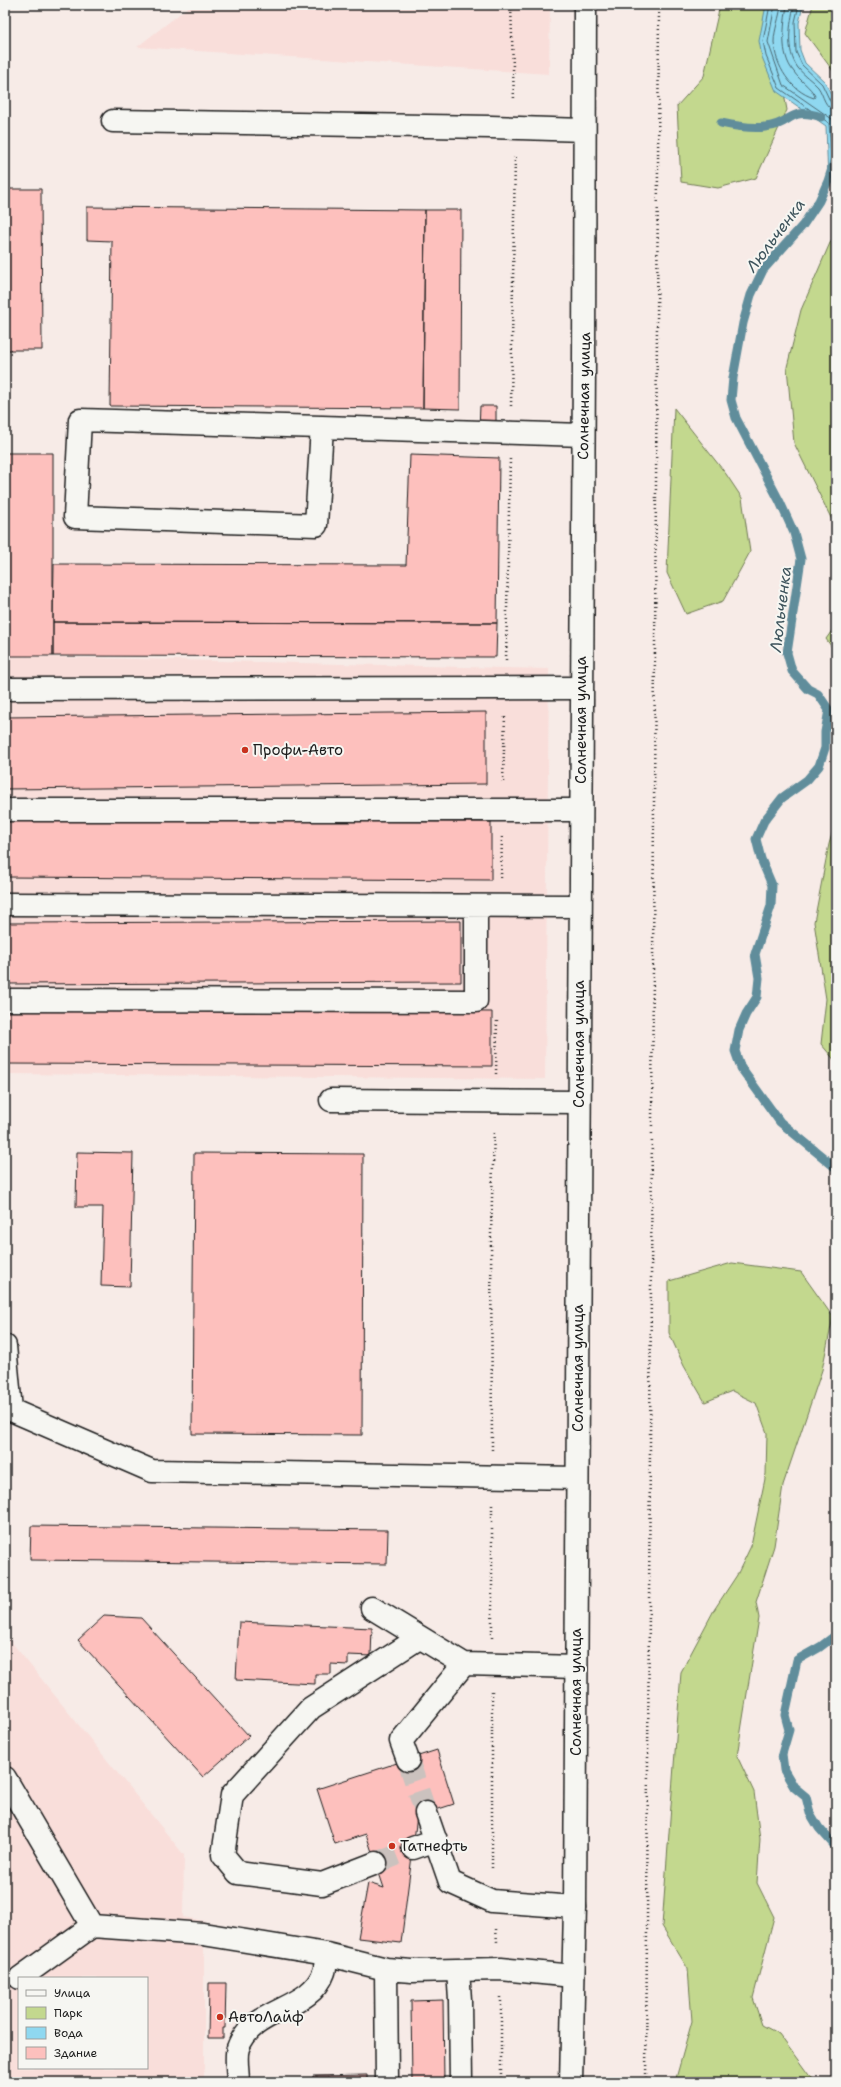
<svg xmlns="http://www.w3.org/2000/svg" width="841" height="2087" font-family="'Shantell Sans',sans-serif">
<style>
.built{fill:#f9deda;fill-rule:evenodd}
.green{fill:#c3d88e;stroke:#707a55}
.water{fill:#8fd8f0;stroke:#618d9b}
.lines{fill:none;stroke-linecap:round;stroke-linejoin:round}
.shore{stroke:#4a6771;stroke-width:1}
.stream{stroke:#618d9b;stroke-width:9}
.building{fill:#fdc0bd;stroke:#1c1c1c}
.minor-tunnel{stroke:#cbc2be;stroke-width:22;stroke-dasharray:22 11;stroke-linecap:butt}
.minor-casing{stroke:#1c1c1c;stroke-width:25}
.major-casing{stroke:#1c1c1c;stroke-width:25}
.path{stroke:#1c1c1c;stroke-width:2.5;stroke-dasharray:1 3;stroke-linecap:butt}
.minor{stroke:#f6f6f2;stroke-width:22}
.major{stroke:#f6f6f2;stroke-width:22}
.poi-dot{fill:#c8321e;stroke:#f6f6f2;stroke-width:1.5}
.labels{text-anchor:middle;stroke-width:4;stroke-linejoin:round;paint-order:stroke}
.street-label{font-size:15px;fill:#1c1c1c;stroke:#f6f6f2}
.poi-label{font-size:15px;fill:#1c1c1c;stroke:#f6f6f2;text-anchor:start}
.water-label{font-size:16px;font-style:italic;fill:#3e545c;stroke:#f6f6f2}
</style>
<rect width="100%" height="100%" fill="#f7ebe7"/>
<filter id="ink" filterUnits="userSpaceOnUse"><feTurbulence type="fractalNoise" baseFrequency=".025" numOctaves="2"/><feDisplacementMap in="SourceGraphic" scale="8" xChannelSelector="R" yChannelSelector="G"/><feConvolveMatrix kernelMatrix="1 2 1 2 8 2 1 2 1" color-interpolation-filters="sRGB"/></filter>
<g filter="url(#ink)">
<path class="built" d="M 191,5 L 550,5 L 549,74 L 137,47 Z
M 5,656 L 549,669 L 545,1079 L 5,1074 Z
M 5,1634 L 184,1855 L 183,1917 L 204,1921 L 204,2082 L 5,2082 ZM 19,1978 L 147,1978 L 147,2068 L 19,2068 Z"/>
<path class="green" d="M 720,5 L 762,5 L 770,18 L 787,110 L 756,178 L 718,188 L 681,182 L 677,106 L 704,76 Z
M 813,5 L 836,5 L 836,75 L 805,33 Z
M 836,235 L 836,528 L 794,443 L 787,367 L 801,310 L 830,243 Z
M 674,408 L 726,474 L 742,498 L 750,552 L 723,601 L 686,614 L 667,573 Z
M 836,625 L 836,653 L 826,639 Z
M 836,821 L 836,1062 L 821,1044 L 826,999 L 814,922 L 829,844 Z
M 732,1263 L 801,1272 L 833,1317 L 822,1370 L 783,1485 L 774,1546 L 756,1602 L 759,1618 L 737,1756 L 754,1792 L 760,1839 L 757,1883 L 774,1917 L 753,1998 L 762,2025 L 779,2034 L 814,2082 L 675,2082 L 692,2021 L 688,1969 L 662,1926 L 681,1672 L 714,1610 L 737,1575 L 751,1546 L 766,1474 L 767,1433 L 756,1403 L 732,1391 L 705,1402 L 684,1366 L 669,1333 L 669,1281 Z"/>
<path class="water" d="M 766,5 L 803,5 L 799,23 L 800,50 L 805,63 L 825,82 L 836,104 L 836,164 L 828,181 L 826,126 L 776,91 L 762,57 L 759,41 Z"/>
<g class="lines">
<path class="shore" d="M 770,5 L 763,41 L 766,56 L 779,88 L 829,123 L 832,162 L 836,164
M 775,5 L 768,42 L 783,85 L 832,119 L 835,124 L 836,135
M 781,5 C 780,17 774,30 774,42 C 775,66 791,91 814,98 L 815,96 C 810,86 800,81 794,72 C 779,54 784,26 787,5
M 794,5 C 790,25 785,50 798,68 C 803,75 812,80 818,87 C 824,95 824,109 836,110
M 799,5 L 795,22 L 796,52 L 802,65 L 822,84 L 831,103 L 836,105"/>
<path class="stream" d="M 721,123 C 735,126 751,129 765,127 C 792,125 788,106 821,117
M 836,146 L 835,159 L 828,181 L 819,201 L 803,225 L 763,270 L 751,295 L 743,323 L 733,378 L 731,400 L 736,418 L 780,502 L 794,533 L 801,559 L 787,653 L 792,671 L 808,689 L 818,694 L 829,710 L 825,732 L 825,748 L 819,766 L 807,780 L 782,798 L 764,821 L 756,839 L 761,859 L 772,885 L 771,906 L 755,954 L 759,978 L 757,997 L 746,1014 L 739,1030 L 735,1051 L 741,1068 L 780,1122 L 836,1168
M 836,1635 L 820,1647 L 797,1660 L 785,1715 L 789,1730 L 782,1754 L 784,1770 L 794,1787 L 806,1797 L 810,1813 L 819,1828 L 836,1847"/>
</g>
<path class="building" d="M 5,189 L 41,189 L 42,350 L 5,350 Z
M 87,207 L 425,210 L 423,408 L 110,406 L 112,241 L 87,240 Z
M 425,210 L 461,210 L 460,409 L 423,408 Z
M 480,406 L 496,406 L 496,429 L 479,428 Z
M 5,453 L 53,453 L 53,656 L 5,656 Z
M 410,455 L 499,458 L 497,623 L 53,622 L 54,564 L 406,565 Z
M 53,622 L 497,623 L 496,657 L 53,656 Z
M 486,712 L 486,784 L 5,789 L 5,717 Z
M 5,820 L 491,822 L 491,880 L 5,877 Z
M 461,921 L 461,982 L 5,984 L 5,923 Z
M 5,1009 L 492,1012 L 492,1066 L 5,1064 Z
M 77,1152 L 133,1153 L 130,1287 L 101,1286 L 103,1207 L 76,1207 Z
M 194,1153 L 363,1154 L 362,1435 L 192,1434 Z
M 31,1526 L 388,1530 L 387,1564 L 30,1560 Z
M 104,1616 L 141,1618 L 249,1736 L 203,1777 L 78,1640 Z
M 239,1622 L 372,1628 L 371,1656 L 348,1655 L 348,1665 L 331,1664 L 331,1674 L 315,1674 L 315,1684 L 236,1680 Z
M 437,1750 L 454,1804 L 417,1816 L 401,1943 L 358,1938 L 368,1883 L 384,1888 L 366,1834 L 335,1844 L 317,1789 Z
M 209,1983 L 226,1983 L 225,2028 L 223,2028 L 223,2038 L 208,2038 Z
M 443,2000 L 444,2082 L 412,2082 L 411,2001 Z
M 367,2075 L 367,2082 L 313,2082 L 313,2076 Z"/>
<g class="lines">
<path class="minor-tunnel" d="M 408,1760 L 426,1813
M 376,1863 L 413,1848"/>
<defs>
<path id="minor" d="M 113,121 L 491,127 L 584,130
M 322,427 L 80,420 L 75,517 L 316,525 L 322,427 L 583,435
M 5,689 L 581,688
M 5,810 L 580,810
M 5,904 L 580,906
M 5,1000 L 476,1001 L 476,906
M 331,1100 L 579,1102
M 5,1346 L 11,1410 L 152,1471 L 577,1478
M 372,1608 L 464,1664 L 576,1667
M 408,1760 L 401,1741 L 464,1664
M 5,1778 L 92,1926 L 203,1934 L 326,1954 L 386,1969 L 412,1971 L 501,1969 L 573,1976
M 426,1813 L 450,1882 L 492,1901 L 575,1907
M 413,1848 L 436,1840
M 376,1863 L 322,1884 L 238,1873 L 223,1855 L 232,1795 L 311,1708 L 419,1638
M 386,1969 L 387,2082
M 458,1970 L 460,2000 L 461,2082
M 20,1978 L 92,1926
M 238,2082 C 238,2072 235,2057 238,2048 C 252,2007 310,2012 324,1972 C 326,1967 325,1960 326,1954"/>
<path id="major" d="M 571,2082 L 575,1907 L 584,363 L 585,5"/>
</defs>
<use href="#minor" class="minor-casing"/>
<use href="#major" class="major-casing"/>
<path class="path" d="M 511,5 L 514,100
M 511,406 L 515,155
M 506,660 L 510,459
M 503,782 L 505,715
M 501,878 L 502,837
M 496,1074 L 497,1019
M 492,1450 L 491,1234 L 494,1129
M 492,1638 L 492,1503
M 492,1691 L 492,1870
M 496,1929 L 497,1942
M 501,2082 L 501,1997
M 646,2082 L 659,5"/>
<use href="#minor" class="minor"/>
<use href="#major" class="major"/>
</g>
</g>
<g class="poi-dot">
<circle cx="245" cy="750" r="4"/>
<circle cx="392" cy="1846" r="4"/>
<circle cx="220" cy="2017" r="4"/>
</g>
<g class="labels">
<g class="street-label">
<text transform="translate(584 396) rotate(-89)" y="5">Солнечная улица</text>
<text transform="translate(581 720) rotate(-90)" y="5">Солнечная улица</text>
<text transform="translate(579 1044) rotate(-90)" y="5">Солнечная улица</text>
<text transform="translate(578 1368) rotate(-90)" y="5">Солнечная улица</text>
<text transform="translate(576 1692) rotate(-90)" y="5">Солнечная улица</text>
</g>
<g class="poi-label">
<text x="253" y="755">Профи-Авто</text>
<text x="400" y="1851">Татнефть</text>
<text x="228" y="2022">АвтоЛайф</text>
</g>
<g class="water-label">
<text transform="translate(775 235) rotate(-53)" y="6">Люльченка</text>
<text transform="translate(780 609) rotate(-83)" y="6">Люльченка</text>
</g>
</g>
<rect width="841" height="2087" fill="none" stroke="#f6f6f2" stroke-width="20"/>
<rect x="10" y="10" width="821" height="2067" fill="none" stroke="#1c1c1c" stroke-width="1.5" filter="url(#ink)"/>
<rect x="18" y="1977" width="130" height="92" fill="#f6f6f2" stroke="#9f9f9c"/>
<rect x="26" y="1990" width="20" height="6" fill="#f6f6f2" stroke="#9f9f9c"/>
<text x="54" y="1997" font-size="12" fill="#1c1c1c">Улица</text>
<rect x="26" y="2007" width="20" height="12" fill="#c3d88e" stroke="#9f9f9c"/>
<text x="54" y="2017" font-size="12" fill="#1c1c1c">Парк</text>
<rect x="26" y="2027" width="20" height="12" fill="#8fd8f0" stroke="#9f9f9c"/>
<text x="54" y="2037" font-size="12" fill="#1c1c1c">Вода</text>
<rect x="26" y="2047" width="20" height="12" fill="#fdc0bd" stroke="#9f9f9c"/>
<text x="54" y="2057" font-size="12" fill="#1c1c1c">Здание</text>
</svg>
